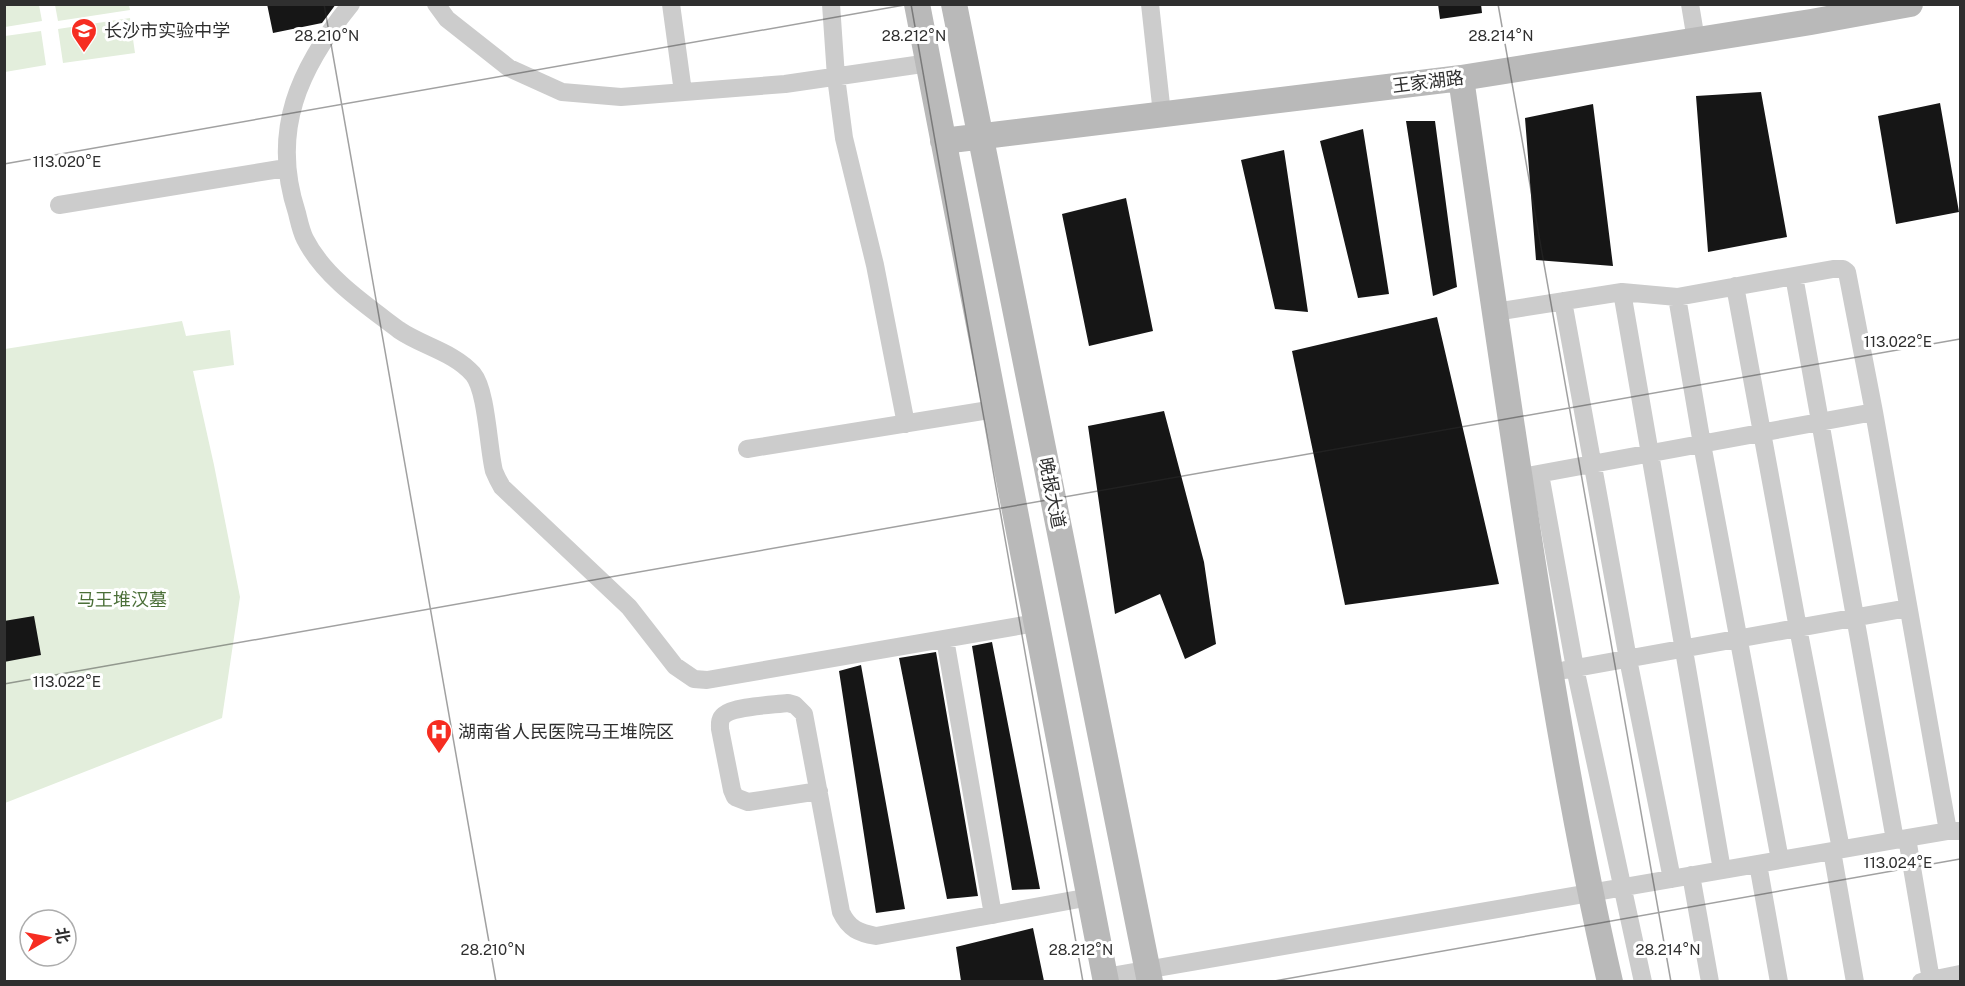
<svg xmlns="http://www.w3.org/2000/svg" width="1965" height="986" font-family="'Public Sans','Noto Sans SC',sans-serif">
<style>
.green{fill:#e3eedc}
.building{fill:#161616}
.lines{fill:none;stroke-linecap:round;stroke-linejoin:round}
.street{stroke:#ccc;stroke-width:18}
.secondary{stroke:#b9b9b9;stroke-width:26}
.ticks{fill:none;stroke:#2f2f2f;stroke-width:1.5;stroke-opacity:0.45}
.labels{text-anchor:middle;stroke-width:6;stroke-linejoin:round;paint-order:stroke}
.poi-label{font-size:18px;fill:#2f2f2f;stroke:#fff;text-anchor:start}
.street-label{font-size:18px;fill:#2f2f2f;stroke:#fff}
.park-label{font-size:18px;fill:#4b6f38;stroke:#fff}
.ticks-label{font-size:15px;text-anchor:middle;fill:#2f2f2f;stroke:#fff;stroke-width:6;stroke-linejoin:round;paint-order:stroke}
</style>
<rect width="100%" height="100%" fill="#fff"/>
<path class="green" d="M 5,4 L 39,5 L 42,21 L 5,27 Z
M 55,5 L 129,5 L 130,10 L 58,21 Z
M 130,18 L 135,53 L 63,63 L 58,29 Z
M 41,31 L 46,65 L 5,72 L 5,36 Z
M 182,321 L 186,336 L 230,330 L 234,365 L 193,371 L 214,465 L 240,597 L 222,718 L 5,803 L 5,349 Z"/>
<path class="building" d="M 267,4 L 336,4 L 322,23 L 273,33 Z
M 1438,4 L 1481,4 L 1482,13 L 1440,19 Z
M 1761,92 L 1787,237 L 1708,252 L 1696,96 Z
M 1940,103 L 1959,212 L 1896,224 L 1878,116 Z
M 1593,104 L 1613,266 L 1536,260 L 1525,118 Z
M 1406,121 L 1435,121 L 1457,287 L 1433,296 Z
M 1363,129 L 1389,294 L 1358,298 L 1320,141 Z
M 1284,150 L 1308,312 L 1275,309 L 1241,160 Z
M 1126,198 L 1153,331 L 1089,346 L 1062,214 Z
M 1437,317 L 1499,584 L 1345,605 L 1292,351 Z
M 1164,411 L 1204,562 L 1216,644 L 1185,659 L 1160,594 L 1115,614 L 1088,426 Z
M 34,616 L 41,655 L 4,662 L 4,621 Z
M 992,642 L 1040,889 L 1012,890 L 972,646 Z
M 936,652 L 978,896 L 947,899 L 899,658 Z
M 861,665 L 905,909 L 876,913 L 839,671 Z
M 1033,928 L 1044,981 L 961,981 L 956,947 Z"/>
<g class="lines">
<path class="street" d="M 351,4 C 299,68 270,131 297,213 C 299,221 301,231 305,239 C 324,277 366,305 399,330 C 422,346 454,352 473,374 C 487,391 488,447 494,471 C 496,476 499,482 502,487 L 629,607 L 675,666 L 694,679 L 707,680 L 1036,623
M 436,4 L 447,19 L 509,68 L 562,92 L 621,97 L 785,84 L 929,63
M 671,4 L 683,92
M 831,4 L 836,77 L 844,138 L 875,265 L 906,424
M 1150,4 L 1162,114
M 1690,4 L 1694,28
M 59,205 L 286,168
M 1794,276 L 1895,840
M 1735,286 L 1798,628 L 1841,849
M 1622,292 L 1722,870
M 1677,297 L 1702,444 L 1780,860
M 1563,301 L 1628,659 L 1672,879
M 1495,312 L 1622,292 L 1677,297 L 1833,269 L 1843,269 L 1847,272 L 1874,412 L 1948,831
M 747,449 L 995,409
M 1540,474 L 1575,668 L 1643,982
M 1527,476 L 1874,412
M 945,639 L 993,915
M 1565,670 L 1908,608
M 819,791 L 748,802 L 735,797 L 732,790 L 720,729 C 720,724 719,719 724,715 C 734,706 773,705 788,703 L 795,705 L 804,714 L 841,912 C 849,929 859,933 876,936 L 1090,897
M 1907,838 L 1931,980
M 1832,851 L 1855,982
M 1758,864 L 1779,982
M 1691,875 L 1710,982
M 1105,977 L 1907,838 L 1948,831 L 1959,831
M 1921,982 L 1960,974"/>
<path class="secondary" d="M 917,4 L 1106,982
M 954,4 L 1150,982
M 1461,78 C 1486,253 1511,427 1539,602 C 1559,729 1581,856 1610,982
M 943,141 L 1461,78 L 1811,22 L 1910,4"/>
</g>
<path class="ticks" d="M 324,4 L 496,982M 911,4 L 1083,982M 1498,4 L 1671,982M 4,164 L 910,4M 4,684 L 1960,339M 1268,982 L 1960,859"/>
<defs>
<symbol id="school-pin" viewBox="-11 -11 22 30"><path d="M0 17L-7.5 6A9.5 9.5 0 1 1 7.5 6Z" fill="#f62d21" stroke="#fff"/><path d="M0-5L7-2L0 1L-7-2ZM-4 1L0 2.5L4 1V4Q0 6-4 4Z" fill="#fff"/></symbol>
<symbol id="hospital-pin" viewBox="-11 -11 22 30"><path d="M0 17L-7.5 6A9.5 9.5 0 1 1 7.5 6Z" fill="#f62d21" stroke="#fff"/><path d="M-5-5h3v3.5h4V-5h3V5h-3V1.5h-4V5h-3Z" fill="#fff"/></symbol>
</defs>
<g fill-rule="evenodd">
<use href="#school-pin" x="69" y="16" width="30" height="40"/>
<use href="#hospital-pin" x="424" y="717" width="30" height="40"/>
</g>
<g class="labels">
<g class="poi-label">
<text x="104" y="37">长沙市实验中学</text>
<text x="458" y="738">湖南省人民医院马王堆院区</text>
</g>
<g class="street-label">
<text transform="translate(1428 82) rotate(-7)" y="6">王家湖路</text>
<text transform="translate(1052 493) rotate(79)" y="6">晚报大道</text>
</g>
<g class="park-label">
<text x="122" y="606">马王堆汉墓</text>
</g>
</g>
<g class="ticks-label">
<text x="327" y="41">28.210°N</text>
<text x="914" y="41">28.212°N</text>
<text x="1501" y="41">28.214°N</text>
<text x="67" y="167">113.020°E</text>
<text x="1898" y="347">113.022°E</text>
<text x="67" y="687">113.022°E</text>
<text x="1898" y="868">113.024°E</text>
<text x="493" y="955">28.210°N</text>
<text x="1081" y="955">28.212°N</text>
<text x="1668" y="955">28.214°N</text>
</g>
<rect width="1965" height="986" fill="none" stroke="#2f2f2f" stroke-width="12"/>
<g transform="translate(48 938) rotate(80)"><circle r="28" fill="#ffffff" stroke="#acacac" stroke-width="1.5"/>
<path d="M0-4.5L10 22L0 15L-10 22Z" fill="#f62d21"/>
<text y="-9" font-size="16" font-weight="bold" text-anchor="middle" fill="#2f2f2f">北</text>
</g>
</svg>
